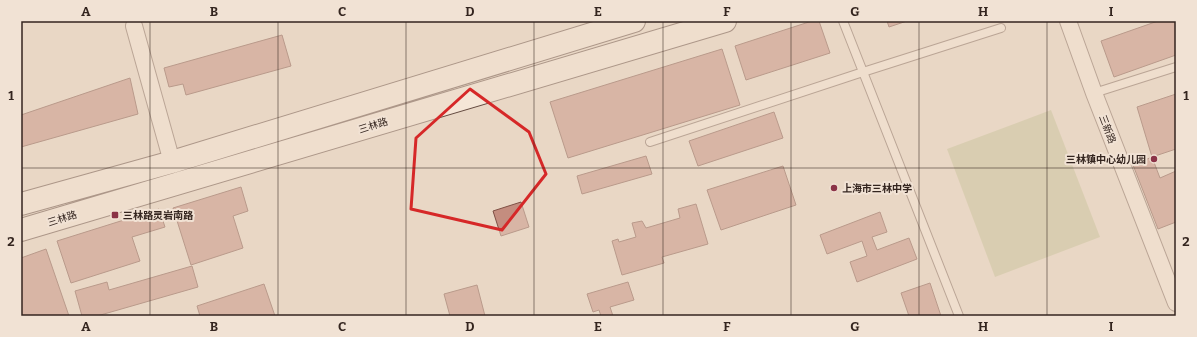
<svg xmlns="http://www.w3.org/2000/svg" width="1197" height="337" font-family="Bitter,'Noto Sans SC',serif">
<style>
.green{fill:#c6c29a}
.building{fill:#c48d7f;stroke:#7f5045}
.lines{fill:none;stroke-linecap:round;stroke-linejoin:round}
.service-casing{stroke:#82695d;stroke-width:10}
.minor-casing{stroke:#82695d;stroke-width:18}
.secondary-casing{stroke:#644a40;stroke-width:24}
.service{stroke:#f5e6d7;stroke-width:8}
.minor{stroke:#f5e6d7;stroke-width:16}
.secondary{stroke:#f5e6d7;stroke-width:22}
.marked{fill:none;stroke:#d62828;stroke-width:3;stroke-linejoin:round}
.grid{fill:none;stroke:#34251f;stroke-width:1;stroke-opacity:0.55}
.poi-dot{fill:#8b3347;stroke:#f1e2d4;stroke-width:1.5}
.labels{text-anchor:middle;stroke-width:4;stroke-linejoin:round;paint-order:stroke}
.street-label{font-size:10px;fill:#34251f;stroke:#f1e2d4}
.poi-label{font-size:10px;font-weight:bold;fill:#34251f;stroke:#f1e2d4;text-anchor:start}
.neatline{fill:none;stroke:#34251f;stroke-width:1.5}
.grid-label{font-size:13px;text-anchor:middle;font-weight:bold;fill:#34251f}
</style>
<rect width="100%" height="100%" fill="#e9d7c5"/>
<path class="green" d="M 1051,110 L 1100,237 L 995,277 L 947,149 Z"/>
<path class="building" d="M 812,21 L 819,21 L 830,53 L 746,80 L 735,46 Z
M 887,21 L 907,21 L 889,27 Z
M 1158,21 L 1176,21 L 1176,55 L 1114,77 L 1101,41 Z
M 282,35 L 291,66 L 186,95 L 183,84 L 169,87 L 164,68 Z
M 722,49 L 740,105 L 568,158 L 550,102 Z
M 130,78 L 138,114 L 21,147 L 21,115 Z
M 1176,94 L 1176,149 L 1152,157 L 1137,107 Z
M 774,112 L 783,138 L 698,166 L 689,141 Z
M 646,156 L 652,174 L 582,194 L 577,176 Z
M 1152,157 L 1160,178 L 1176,171 L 1176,222 L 1158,229 L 1133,165 Z
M 783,166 L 796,205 L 721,230 L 707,190 Z
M 241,187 L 248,211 L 233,216 L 243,248 L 191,265 L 173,208 Z
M 521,202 L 529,227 L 501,236 L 493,211 Z
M 696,204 L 708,244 L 662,257 L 664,263 L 622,275 L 612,241 L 618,239 L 619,242 L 636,237 L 632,223 L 642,221 L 646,228 L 680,218 L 678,209 Z
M 159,209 L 165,227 L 132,237 L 140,261 L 71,283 L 57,241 Z
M 880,212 L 887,232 L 872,237 L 877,250 L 909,238 L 917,259 L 857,282 L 850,262 L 867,256 L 862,241 L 827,254 L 820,235 Z
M 46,249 L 69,316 L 21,316 L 21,258 Z
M 192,266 L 198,287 L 97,316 L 82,316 L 75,291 L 107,282 L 109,290 Z
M 628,282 L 634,300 L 610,307 L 613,316 L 601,316 L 599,310 L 593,312 L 587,294 Z
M 930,283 L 941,316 L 909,316 L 901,293 Z
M 264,284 L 275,316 L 200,316 L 197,306 Z
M 477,285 L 485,316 L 450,316 L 444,294 Z"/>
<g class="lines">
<defs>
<path id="service" d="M 843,21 L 959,316
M 1094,93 L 1176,67
M 650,142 L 863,72 L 1001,28"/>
<path id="minor" d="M 1068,21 L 1094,93 L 1176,303
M 134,26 L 172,162"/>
<path id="secondary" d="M 21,204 L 172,162 L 634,21
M 21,230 L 725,21"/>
</defs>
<use href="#service" class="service-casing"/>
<use href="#minor" class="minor-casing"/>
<use href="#secondary" class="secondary-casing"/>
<use href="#service" class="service"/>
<use href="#minor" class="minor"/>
<use href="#secondary" class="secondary"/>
</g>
<path d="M0 0H1197V337H0ZM 470,89 L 529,132 L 546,174 L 502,230 L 411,209 L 416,138 Z" fill="#e9d7c5" fill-opacity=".55" fill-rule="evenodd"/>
<path class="marked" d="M 470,89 L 529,132 L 546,174 L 502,230 L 411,209 L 416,138 Z"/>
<path class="grid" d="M 150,21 L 150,316M 278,21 L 278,316M 406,21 L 406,316M 534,21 L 534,316M 663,21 L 663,316M 791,21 L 791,316M 919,21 L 919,316M 1047,21 L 1047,316M 21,168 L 1176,168"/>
<g class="poi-dot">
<circle cx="1154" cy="159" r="4"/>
<circle cx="834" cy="188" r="4"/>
<rect x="111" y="211" width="8" height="8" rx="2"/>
</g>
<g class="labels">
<g class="street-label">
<text transform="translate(373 125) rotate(-17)" y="4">三林路</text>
<text transform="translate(1108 129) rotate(69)" y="4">三新路</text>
<text transform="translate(62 218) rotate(-17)" y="4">三林路</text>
</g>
<g class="poi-label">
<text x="1146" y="163" text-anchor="end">三林镇中心幼儿园</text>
<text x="842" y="192">上海市三林中学</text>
<text x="123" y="219">三林路灵岩南路</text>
</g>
</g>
<rect width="1197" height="337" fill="none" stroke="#f1e2d4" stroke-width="44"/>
<rect x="22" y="22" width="1153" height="293" class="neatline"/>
<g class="grid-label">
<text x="86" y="16">A</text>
<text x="214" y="16">B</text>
<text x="342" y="16">C</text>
<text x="470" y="16">D</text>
<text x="598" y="16">E</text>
<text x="727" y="16">F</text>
<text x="855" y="16">G</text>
<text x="983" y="16">H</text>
<text x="1111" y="16">I</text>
<text x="11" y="100">1</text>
<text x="1186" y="100">1</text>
<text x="11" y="246">2</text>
<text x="1186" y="246">2</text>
<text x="86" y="331">A</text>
<text x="214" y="331">B</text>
<text x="342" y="331">C</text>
<text x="470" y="331">D</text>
<text x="598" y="331">E</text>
<text x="727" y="331">F</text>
<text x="855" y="331">G</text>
<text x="983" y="331">H</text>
<text x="1111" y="331">I</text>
</g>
</svg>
